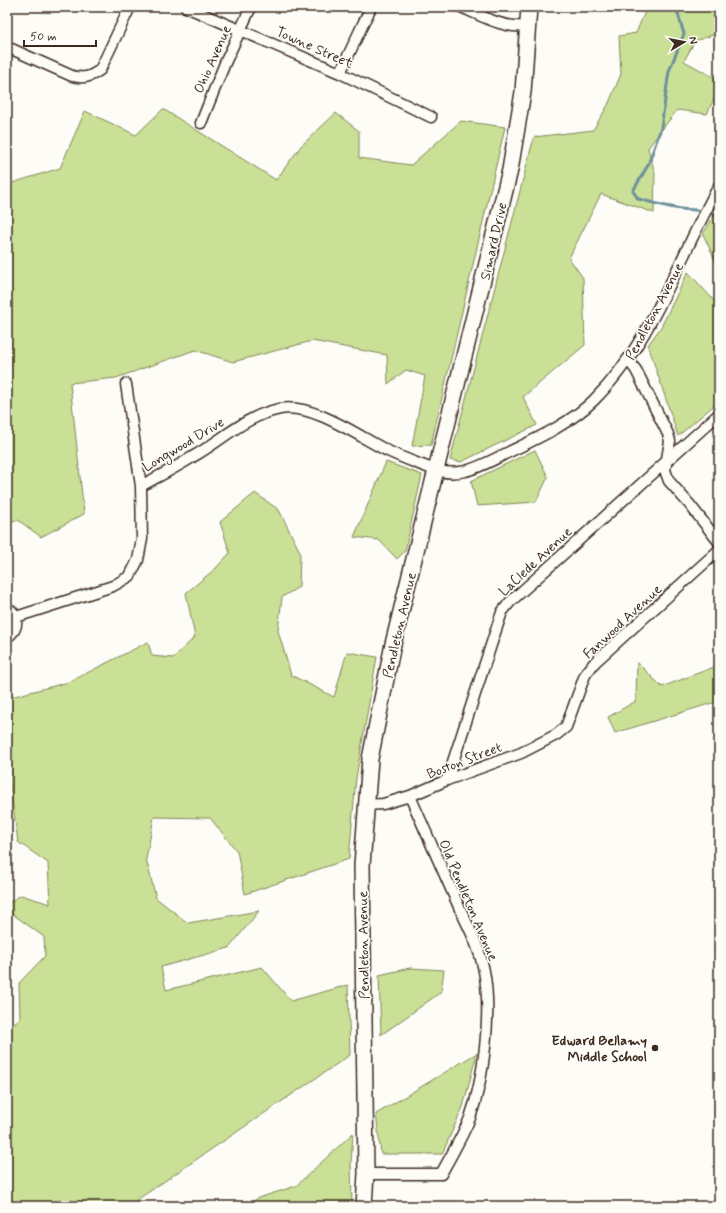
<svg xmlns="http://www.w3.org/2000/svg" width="726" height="1213" font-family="Mynerve,sans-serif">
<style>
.green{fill:#c9e096;stroke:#82855a}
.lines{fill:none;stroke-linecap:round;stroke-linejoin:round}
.stream{stroke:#6c909b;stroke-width:3}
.street-casing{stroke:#3b2a1e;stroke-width:13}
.secondary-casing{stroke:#3b2a1e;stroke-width:18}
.street{stroke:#fdfcf7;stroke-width:10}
.secondary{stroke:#fdfcf7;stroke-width:15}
.poi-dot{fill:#3b2a1e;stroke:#fdfcf7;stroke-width:1.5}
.labels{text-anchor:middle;stroke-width:3.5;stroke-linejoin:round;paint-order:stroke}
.street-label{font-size:14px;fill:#3b2a1e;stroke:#fdfcf7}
.poi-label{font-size:14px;font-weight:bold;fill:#3b2a1e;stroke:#fdfcf7;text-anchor:end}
</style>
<rect width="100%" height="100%" fill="#fdfcf7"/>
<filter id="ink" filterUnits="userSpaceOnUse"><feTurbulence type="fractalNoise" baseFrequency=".025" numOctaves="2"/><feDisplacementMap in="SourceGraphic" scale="8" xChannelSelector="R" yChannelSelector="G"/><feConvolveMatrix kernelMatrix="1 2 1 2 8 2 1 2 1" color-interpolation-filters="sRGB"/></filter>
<g filter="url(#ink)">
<path class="green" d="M 647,7 L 719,7 L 719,33 L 695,41 L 684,61 L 719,80 L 719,88 L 707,114 L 677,110 L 648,148 L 655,173 L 654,213 L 601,194 L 569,258 L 583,278 L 585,345 L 523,397 L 537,425 L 461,462 L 450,460 L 534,137 L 593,130 L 608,105 L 621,74 L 619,36 L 636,33 Z
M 163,109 L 276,180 L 301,146 L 336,113 L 359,131 L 359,158 L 411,165 L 461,121 L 505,127 L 431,445 L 412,446 L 425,376 L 406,370 L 388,384 L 387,355 L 312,341 L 233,362 L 195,350 L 116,378 L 70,383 L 84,514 L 41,537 L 18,520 L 7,522 L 7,199 L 9,184 L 60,168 L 85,111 L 136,135 Z
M 719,207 L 719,269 L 703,234 Z
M 688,272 L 719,306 L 719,401 L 678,436 L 648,345 L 661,327 Z
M 535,450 L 548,477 L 536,502 L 477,506 L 471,481 Z
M 386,462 L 422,475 L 405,551 L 397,559 L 379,540 L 354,537 Z
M 255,493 L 279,510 L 300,552 L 299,587 L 282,597 L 278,631 L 291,675 L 334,697 L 347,652 L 377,657 L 356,778 L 349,859 L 245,894 L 237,851 L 210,818 L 154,817 L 146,859 L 156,898 L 188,923 L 259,911 L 229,948 L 161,967 L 166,990 L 262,967 L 291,1001 L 348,985 L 350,1055 L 128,1206 L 7,1206 L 7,1029 L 20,1018 L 19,983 L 45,956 L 44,937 L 7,910 L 7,904 L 21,895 L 50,904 L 48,863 L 18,842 L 7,764 L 7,698 L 69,682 L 148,642 L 152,656 L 173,658 L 195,637 L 186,593 L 215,569 L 230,553 L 220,522 Z
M 637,662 L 662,687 L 719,665 L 719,701 L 615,733 L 608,717 L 636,701 Z
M 410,968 L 444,970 L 441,992 L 381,1035 L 379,975 Z
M 477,1053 L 463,1107 L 442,1154 L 381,1154 L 376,1114 Z
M 353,1133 L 351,1163 L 352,1206 L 247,1206 L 258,1198 L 296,1186 Z"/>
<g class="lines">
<path class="stream" d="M 676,7 L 684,34 L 669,71 L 661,128 L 648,165 L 633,191 L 638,199 C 652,202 666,207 681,209 C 694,210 707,209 719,218"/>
<defs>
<path id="street" d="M 186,7 L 340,73 L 431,117
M 461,7 C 482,16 504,29 528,26
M 7,47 L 72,76 C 84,79 90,77 100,70 L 130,7
M 340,73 L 371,7
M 201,123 L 225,63 L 251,7
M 628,360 L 636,370 L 668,434 L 670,441 L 665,470 L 669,481 L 690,505 L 719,542
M 126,384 L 141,486
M 7,608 C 20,614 19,630 7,637
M 16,617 L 113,586 L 130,576 L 138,560 L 142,539 L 141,486 C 159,476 177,467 194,456 C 222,440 247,415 280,409 C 314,403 359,437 388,451 C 400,457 414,462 427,467 C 459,481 480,466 509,452 C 538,438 569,424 593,401 C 653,342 678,258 719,186
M 447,780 L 493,639 L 502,612 L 510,602 L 719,414
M 365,805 L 383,804 L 410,796 L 447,780 L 521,753 L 556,735 L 566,727 L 585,675 L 595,662 L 719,550
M 366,1174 L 441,1174 C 451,1156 462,1137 470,1118 C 484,1079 492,1012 484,971 C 480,949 469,927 459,907 C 443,870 426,833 410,796"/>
<path id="secondary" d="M 364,1206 L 366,1174 L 362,865 L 370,759 L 393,644 L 510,170 L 523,92 L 529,7"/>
</defs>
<use href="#street" class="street-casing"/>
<use href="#secondary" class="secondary-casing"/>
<use href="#street" class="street"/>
<use href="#secondary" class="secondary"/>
</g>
</g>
<circle class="poi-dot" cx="655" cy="1048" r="4"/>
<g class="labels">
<g class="street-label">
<text transform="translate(315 47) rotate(24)" y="5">Towne Street</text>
<text transform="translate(212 59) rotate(-66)" y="5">Ohio Avenue</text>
<text transform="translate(493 241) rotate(-77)" y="5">Simard Drive</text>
<text transform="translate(654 311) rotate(-62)" y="5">Pendleton Avenue</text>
<text transform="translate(183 444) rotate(-31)" y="5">Longwood Drive</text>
<text transform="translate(535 561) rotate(-43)" y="5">LaClede Avenue</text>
<text transform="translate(622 621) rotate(-43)" y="5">Fanwood Avenue</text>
<text transform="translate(399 625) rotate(-77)" y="5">Pendleton Avenue</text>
<text transform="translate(464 760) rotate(-21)" y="5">Boston Street</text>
<text transform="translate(469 900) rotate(67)" y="5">Old Pendleton Avenue</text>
<text transform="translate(363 945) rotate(-91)" y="5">Pendleton Avenue</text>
</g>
<g class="poi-label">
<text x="647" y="1045">Edward Bellamy<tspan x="647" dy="16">Middle School</tspan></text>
</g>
</g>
<rect width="726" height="1213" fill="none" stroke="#fdfcf7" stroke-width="24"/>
<rect x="12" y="12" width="702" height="1189" fill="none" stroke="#3b2a1e" stroke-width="1.5" filter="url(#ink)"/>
<g transform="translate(684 42) rotate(80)" stroke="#fdfcf7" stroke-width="3" paint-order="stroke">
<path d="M0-3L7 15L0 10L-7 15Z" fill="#3b2a1e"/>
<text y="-6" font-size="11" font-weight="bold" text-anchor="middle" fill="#3b2a1e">N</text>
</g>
<path d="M24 40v6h72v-6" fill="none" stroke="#3b2a1e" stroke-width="2"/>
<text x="30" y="40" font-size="12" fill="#3b2a1e" stroke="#fdfcf7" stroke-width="3" paint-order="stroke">50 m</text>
</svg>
